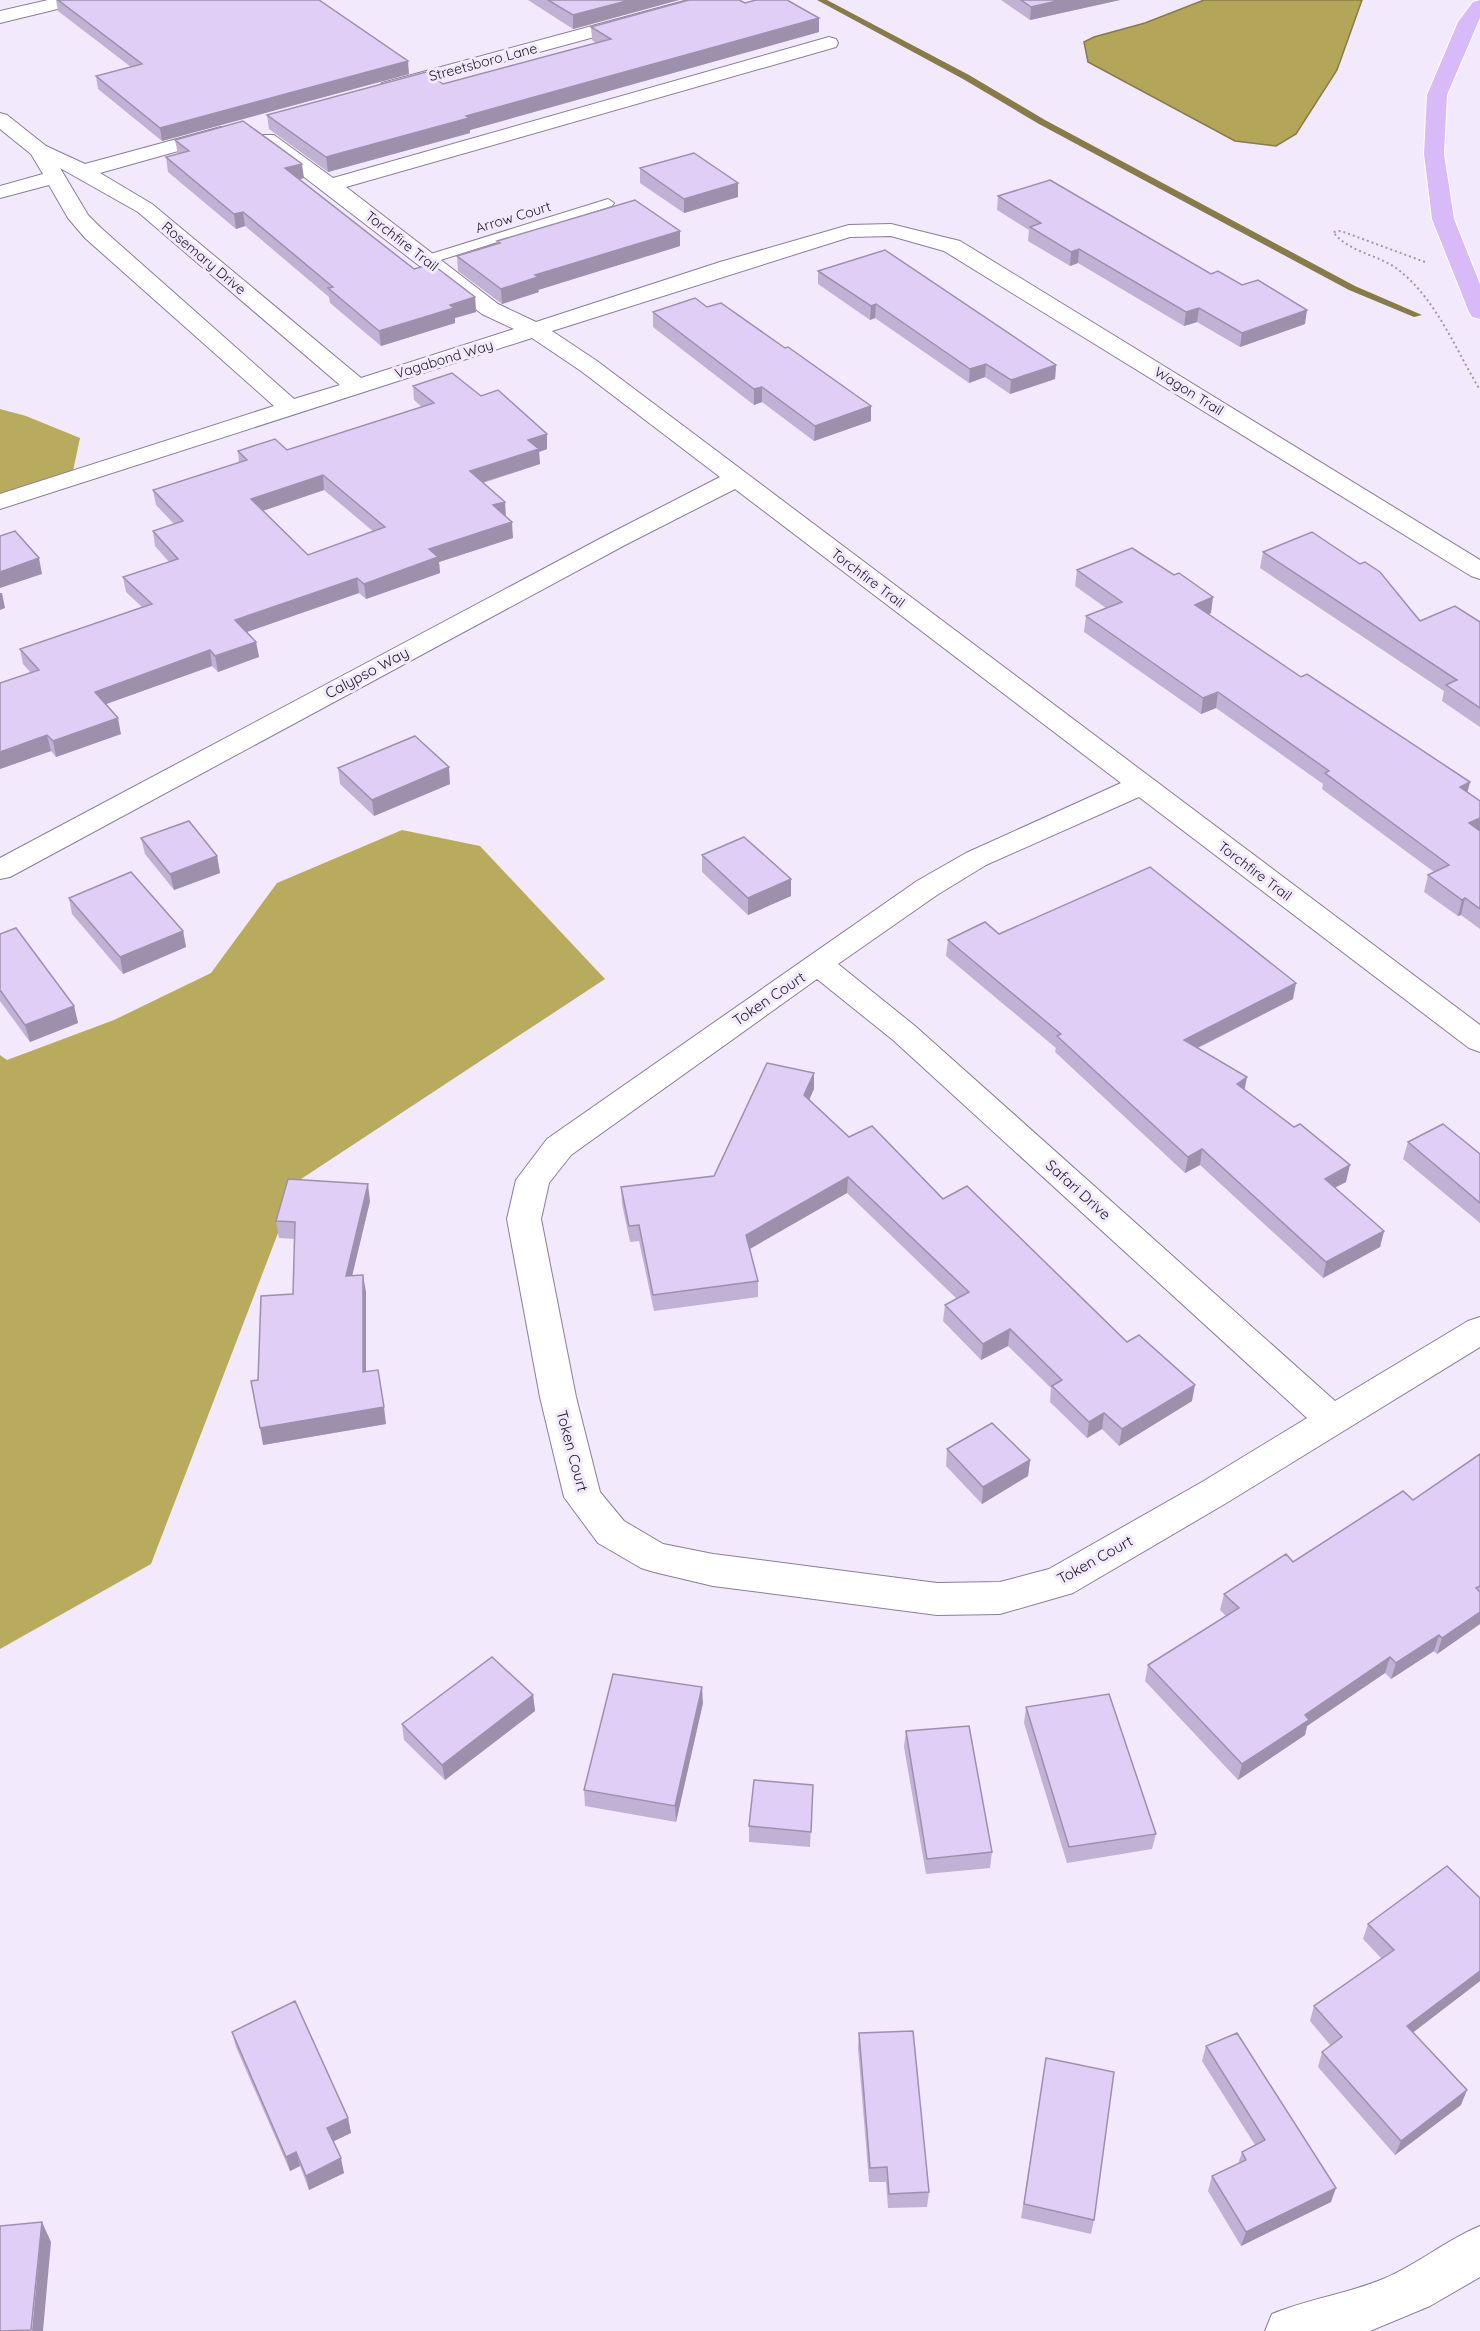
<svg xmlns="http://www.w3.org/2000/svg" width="1480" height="2331" font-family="Quicksand,sans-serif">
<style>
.forest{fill:#b9ab5e}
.water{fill:#b4a659;stroke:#877b49;stroke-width:1.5}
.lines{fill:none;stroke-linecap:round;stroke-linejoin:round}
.stream{fill:#877b49;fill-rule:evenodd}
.lane-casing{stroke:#8b7d9a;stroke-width:2}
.street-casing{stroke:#8b7d9a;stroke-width:2}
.primary-casing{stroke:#fff;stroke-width:2}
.path{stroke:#9f98a8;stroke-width:2;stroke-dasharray:2 3;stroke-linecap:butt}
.lane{fill:#fff;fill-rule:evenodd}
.street{fill:#fff;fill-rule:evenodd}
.primary{fill:#d9baf8;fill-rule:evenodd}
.wall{fill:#c1b1d4;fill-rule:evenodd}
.shaded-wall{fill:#9d90ad}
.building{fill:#e0cef7;stroke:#9d90ad;stroke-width:1.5;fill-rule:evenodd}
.labels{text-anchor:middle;stroke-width:6;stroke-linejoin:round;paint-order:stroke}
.far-street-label{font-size:14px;fill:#1d1823;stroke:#f2e9fd}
.street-label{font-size:15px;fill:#1d1823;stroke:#f2e9fd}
</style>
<rect width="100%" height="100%" fill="#f2e9fd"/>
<path class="forest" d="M 0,409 L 26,416 L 80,438 L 73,471 L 0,504 Z
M 402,830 L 480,846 L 605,979 L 298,1181 L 151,1564 L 0,1649 L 0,1055 L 7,1060 L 114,1020 L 211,973 L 277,883 Z"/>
<path class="water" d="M 1204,0 L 1362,0 L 1337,70 L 1296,134 L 1276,146 L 1235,141 L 1088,62 L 1084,42 L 1094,37 L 1145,23 Z"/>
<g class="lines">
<path class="stream" d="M 817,0 L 827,0 L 969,75 L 1045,120 L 1355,286 L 1422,315 L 1414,317 L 1349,290 L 1039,124 L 963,79 Z"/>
<defs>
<path id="lane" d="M 608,199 L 614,203 L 612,206 L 431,263 L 421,263 L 420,260 L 421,257 Z"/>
<path id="street" d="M 48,0 L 80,0 L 78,4 L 0,23 L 0,11 Z
M 688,0 L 718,0 L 716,4 L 396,91 L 382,91 L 379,87 L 382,83 Z
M 829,37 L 836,39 L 838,43 L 836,47 L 346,187 L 498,304 L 536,322 L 720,262 L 849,225 L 891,224 L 960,241 L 1480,560 L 1480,579 L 1471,576 L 944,251 L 891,236 L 850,237 L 552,331 L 597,361 L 1480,1025 L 1480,1052 L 1469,1048 L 1139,797 L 986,865 L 937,895 L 838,964 L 915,1026 L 1335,1401 L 1468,1321 L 1480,1317 L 1480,1347 L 1228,1502 L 1073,1593 L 1000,1614 L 937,1615 L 713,1586 L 654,1572 L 641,1568 L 598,1543 L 564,1497 L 540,1397 L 507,1219 L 516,1180 L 547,1139 L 917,881 L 966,853 L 1121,783 L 735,489 L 625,545 L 10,877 L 0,879 L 0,858 L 607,535 L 720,477 L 581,371 L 532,338 L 0,509 L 0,494 L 274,406 L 85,238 L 68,218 L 49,185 L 0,198 L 0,186 L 43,174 L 31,154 L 0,129 L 0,113 L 7,115 L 46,146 L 85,164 L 221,127 L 228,129 L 231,133 L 228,137 L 100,173 L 152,204 L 361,378 L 514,329 L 482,314 L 260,143 L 257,139 L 260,135 L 274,135 L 333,178 ZM 60,168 L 138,212 L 340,385 L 294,399 L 101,228 L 88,215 ZM 817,979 L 893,1040 L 1307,1418 L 1202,1482 L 1049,1569 L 1000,1582 L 937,1583 L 713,1554 L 663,1544 L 624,1521 L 600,1492 L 576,1397 L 541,1219 L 549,1183 L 571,1155 Z
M 1480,2226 L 1480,2277 L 1430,2306 L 1370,2331 L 1265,2331 L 1272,2314 C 1308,2299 1347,2294 1383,2279 C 1417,2265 1446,2240 1480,2226 Z"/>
<path id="primary" d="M 1480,0 L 1480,18 L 1447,95 L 1444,154 L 1454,219 L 1480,284 L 1480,319 L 1472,317 L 1469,312 L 1432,219 L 1424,154 L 1427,95 L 1458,22 L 1473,2 Z"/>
</defs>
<use href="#lane" class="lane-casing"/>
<use href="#street" class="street-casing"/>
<use href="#primary" class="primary-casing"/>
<path class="path" d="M 1425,262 L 1341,231 L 1333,232 C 1351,254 1379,254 1400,271 C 1437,301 1456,350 1480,390"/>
<use href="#lane" class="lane"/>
<use href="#street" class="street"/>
<use href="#primary" class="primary"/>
</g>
<path class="wall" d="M 56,0 L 319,0 L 409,74 L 162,141 L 98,89 L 96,76 L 131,67 L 58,11 Z
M 528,0 L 679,0 L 573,29 Z
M 1001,0 L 1120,0 L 1030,20 Z
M 745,3 L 819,18 L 819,32 L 470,130 L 470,133 L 328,172 L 269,129 L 267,115 L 443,84 L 596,43 L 592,40 L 591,27 Z
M 175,140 L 304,178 L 299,179 L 414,269 L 475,297 L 476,312 L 455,318 L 455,323 L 381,346 L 330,303 L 329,297 L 245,226 L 236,229 L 168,172 L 166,157 L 178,154 Z
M 640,168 L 738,197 L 684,213 L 640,183 Z
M 998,196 L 1211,274 L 1305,324 L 1240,347 L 1197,322 L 1184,326 L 1078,263 L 1070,266 L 1028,241 L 1029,230 L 997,210 Z
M 497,241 L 680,246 L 538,290 L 539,292 L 502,304 L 458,271 L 457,256 L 497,244 Z
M 818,271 L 1056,365 L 1055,379 L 1010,394 L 985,377 L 969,383 L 875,318 L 870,320 L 818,284 Z
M 707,307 L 871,421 L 814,441 L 762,402 L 754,405 L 653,327 L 653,312 Z
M 413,386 L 547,449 L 539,452 L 540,464 L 483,483 L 506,517 L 513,538 L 439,562 L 440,573 L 366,599 L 359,593 L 247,632 L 256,642 L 259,657 L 218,672 L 212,666 L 106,704 L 121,734 L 56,757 L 51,751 L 0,769 L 0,683 L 31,673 L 23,664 L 20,649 L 142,607 L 126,592 L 123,577 L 169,562 L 155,546 L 153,531 L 174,524 L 156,505 L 153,490 L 239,463 L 238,451 L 287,450 L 422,407 L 414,400 ZM 324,490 L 374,532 L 308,555 L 263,511 Z
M 1263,552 L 1420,621 L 1480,622 L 1480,727 L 1442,701 L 1444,691 L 1260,568 Z
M 1077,570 L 1211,613 L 1209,614 L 1480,801 L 1480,929 L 1461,915 L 1458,916 L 1424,892 L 1428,875 L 1434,872 L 1322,789 L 1323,784 L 1216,708 L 1201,714 L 1084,632 L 1086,616 L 1106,608 L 1075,586 Z
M 338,768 L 450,784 L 374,816 L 340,784 Z
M 141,838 L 217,856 L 220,873 L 174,890 L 145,854 Z
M 702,855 L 791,879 L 791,896 L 748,915 L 702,872 Z
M 69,898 L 183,931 L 186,947 L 123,974 L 72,914 Z
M 0,934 L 74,1006 L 78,1023 L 30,1042 L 0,1001 Z
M 999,934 L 1293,999 L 1198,1048 L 1346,1182 L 1335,1187 L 1384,1231 L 1380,1247 L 1323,1278 L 1200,1165 L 1185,1173 L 1055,1052 L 1056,1048 L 946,956 L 948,940 Z
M 814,1089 L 809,1100 L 849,1137 L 943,1199 L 1127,1342 L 1192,1401 L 1119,1446 L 1102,1429 L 1087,1438 L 1050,1402 L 1051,1388 L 1008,1346 L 981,1360 L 943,1321 L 945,1305 L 957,1299 L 847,1193 L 750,1249 L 758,1281 L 758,1297 L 654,1311 L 639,1241 L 630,1242 L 622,1204 L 621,1187 L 714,1176 Z
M 1408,1142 L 1480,1154 L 1480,1223 L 1403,1159 Z
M 370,1201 L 352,1276 L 366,1292 L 366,1372 L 386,1424 L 263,1445 L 293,1294 L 295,1239 L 279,1238 L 276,1221 Z
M 947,1449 L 1030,1460 L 1028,1476 L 982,1504 L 946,1466 Z
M 1480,1454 L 1480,1624 L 1437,1654 L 1434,1651 L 1391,1679 L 1385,1673 L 1307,1726 L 1305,1735 L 1238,1780 L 1145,1681 L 1148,1665 L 1226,1616 L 1220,1610 L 1224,1594 L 1293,1562 L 1413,1500 Z
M 533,1695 L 535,1711 L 445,1780 L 404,1740 L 402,1724 Z
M 703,1703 L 676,1822 L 585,1806 L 584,1790 Z
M 1026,1707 L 1156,1834 L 1152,1849 L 1067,1863 L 1024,1723 Z
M 906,1731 L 992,1852 L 990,1868 L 926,1874 L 904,1747 Z
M 813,1785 L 810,1847 L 749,1842 L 749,1826 Z
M 1480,1898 L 1480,1981 L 1413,2032 L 1461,2105 L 1395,2155 L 1318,2067 L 1322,2052 L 1331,2046 L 1310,2021 L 1314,2006 L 1382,1959 L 1363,1939 L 1368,1924 Z
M 232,2032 L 348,2118 L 351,2133 L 333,2141 L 344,2173 L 309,2190 L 300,2166 L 290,2171 L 236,2047 Z
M 859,2033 L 929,2192 L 927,2207 L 888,2208 L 886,2182 L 869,2182 L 858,2048 Z
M 1206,2046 L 1331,2202 L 1241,2246 L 1208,2191 L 1212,2176 L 1238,2164 L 1242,2152 L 1255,2145 L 1202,2061 Z
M 1046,2058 L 1094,2220 L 1091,2234 L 1021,2218 Z"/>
<path class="shaded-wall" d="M 630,0 L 679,0 L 573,29 L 573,15 Z
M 1061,0 L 1120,0 L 1030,20 L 1031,7 Z
M 819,18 L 819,32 L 470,130 L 470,133 L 328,172 L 326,157 L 466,116 Z
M 408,61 L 409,74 L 162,141 L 160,128 Z
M 302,164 L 304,178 L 287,183 L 285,168 Z
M 738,183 L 738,197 L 684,213 L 684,199 Z
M 243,212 L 245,226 L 236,229 L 234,214 Z
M 680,231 L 680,246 L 538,290 L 539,292 L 502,304 L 501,289 L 535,275 Z
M 1079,249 L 1078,263 L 1070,266 L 1071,252 Z
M 475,297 L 476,312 L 455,318 L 455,323 L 381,346 L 379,331 L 450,305 Z
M 876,304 L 875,318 L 870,320 L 871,306 Z
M 1199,308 L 1197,322 L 1184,326 L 1186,312 Z
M 1307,310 L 1305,324 L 1240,347 L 1242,333 Z
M 986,364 L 985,377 L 969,383 L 970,369 Z
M 1056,365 L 1055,379 L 1010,394 L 1011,380 Z
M 762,387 L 762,402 L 754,405 L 754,389 Z
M 871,406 L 871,421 L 814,441 L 815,426 Z
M 547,434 L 547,449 L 539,452 L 540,464 L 471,486 L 470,471 L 528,440 Z
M 323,475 L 324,490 L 253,514 L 251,499 Z
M 505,502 L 506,517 L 493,505 Z
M 512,522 L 513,538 L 439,562 L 440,573 L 366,599 L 364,584 L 429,549 Z
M 39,558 L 42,574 L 0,588 L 0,572 Z
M 357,578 L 359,593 L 238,635 L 235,620 Z
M 0,593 L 2,593 L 5,608 L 0,610 Z
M 1213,597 L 1211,613 L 1193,621 L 1195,605 Z
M 256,642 L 259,657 L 218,672 L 215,656 Z
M 210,650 L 212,666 L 98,707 L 95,692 Z
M 1218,692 L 1216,708 L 1201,714 L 1203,698 Z
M 118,718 L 121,734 L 56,757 L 53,741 Z
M 47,735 L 51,751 L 0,769 L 0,752 Z
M 449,767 L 450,784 L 374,816 L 372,800 Z
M 1470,782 L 1466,798 L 1460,787 Z
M 1480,818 L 1480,833 L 1469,823 Z
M 217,856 L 220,873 L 174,890 L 170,874 Z
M 791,879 L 791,896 L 748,915 L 748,898 Z
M 1465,898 L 1461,915 L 1458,916 L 1462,900 Z
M 183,931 L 186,947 L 123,974 L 120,957 Z
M 1296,983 L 1293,999 L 1181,1056 L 1184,1040 Z
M 74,1006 L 78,1023 L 30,1042 L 25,1025 Z
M 814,1073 L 814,1089 L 804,1111 L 804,1095 Z
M 1247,1077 L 1244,1093 L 1237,1084 Z
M 1202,1149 L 1200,1165 L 1185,1173 L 1188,1157 Z
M 1350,1165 L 1346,1182 L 1321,1195 L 1325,1179 Z
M 848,1177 L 847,1193 L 746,1251 L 746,1235 Z
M 368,1184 L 370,1201 L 348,1293 L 346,1276 Z
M 1384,1231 L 1380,1247 L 1323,1278 L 1326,1262 Z
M 363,1275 L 366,1292 L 366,1389 L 363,1372 Z
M 1010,1329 L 1008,1346 L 981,1360 L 983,1344 Z
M 1195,1385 L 1192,1401 L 1119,1446 L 1122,1429 Z
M 384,1407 L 386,1424 L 263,1445 L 260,1428 Z
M 1104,1413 L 1102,1429 L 1087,1438 L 1089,1422 Z
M 1030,1460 L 1028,1476 L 982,1504 L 983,1487 Z
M 1480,1612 L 1480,1624 L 1437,1654 L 1442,1638 Z
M 1439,1635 L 1434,1651 L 1391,1679 L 1396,1663 Z
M 1390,1657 L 1385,1673 L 1307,1726 L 1305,1735 L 1238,1780 L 1242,1764 L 1305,1715 Z
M 702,1687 L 703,1703 L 676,1822 L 675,1806 Z
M 533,1695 L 535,1711 L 445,1780 L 442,1765 Z
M 1480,1971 L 1480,1981 L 1402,2041 L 1407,2026 Z
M 1467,2090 L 1461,2105 L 1395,2155 L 1401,2141 Z
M 348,2118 L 351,2133 L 330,2143 L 327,2128 Z
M 296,2152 L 300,2166 L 290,2171 L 286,2157 Z
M 341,2158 L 344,2173 L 309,2190 L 306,2176 Z
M 1336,2188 L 1331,2202 L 1241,2246 L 1246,2232 Z
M 42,2222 L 51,2242 L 43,2331 L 32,2331 Z"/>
<path class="building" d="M 58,0 L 319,0 L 408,61 L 160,128 L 96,76 L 142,64 Z
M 548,0 L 630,0 L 573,15 Z
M 689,0 L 739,0 L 745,3 L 756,0 L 787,0 L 819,18 L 466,116 L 469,118 L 326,157 L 267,115 L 426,72 L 443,84 L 611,39 L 591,27 Z
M 1021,0 L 1061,0 L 1031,7 Z
M 243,121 L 302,164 L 285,168 L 414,269 L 432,264 L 475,297 L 450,305 L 454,308 L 379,331 L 328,288 L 333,287 L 243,212 L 234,214 L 166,157 L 189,151 L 175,140 Z
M 694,153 L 738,183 L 684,199 L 640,168 Z
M 1050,180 L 1211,274 L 1218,271 L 1242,285 L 1258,280 L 1307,310 L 1242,333 L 1199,308 L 1186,312 L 1079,249 L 1071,252 L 1030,227 L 1041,223 L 998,196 Z
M 635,200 L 680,231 L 535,275 L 538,277 L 501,289 L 457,256 L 500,243 L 497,241 Z
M 885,250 L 1056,365 L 1011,380 L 986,364 L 970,369 L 876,304 L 871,306 L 818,271 Z
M 695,298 L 707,307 L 721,303 L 785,348 L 788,347 L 871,406 L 815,426 L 762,387 L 754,389 L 653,312 Z
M 452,373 L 481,396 L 498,390 L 547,434 L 528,440 L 539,449 L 470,471 L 505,502 L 493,505 L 512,522 L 429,549 L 438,557 L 364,584 L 357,578 L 235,620 L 256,642 L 215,656 L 210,650 L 95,692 L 118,718 L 53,741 L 47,735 L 0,752 L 0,683 L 39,670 L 20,649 L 152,604 L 123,577 L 178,559 L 153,531 L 183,521 L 153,490 L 247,460 L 238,451 L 275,439 L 287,450 L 434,403 L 413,386 ZM 323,475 L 385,527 L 308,555 L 251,499 Z
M 15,531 L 39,558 L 0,572 L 0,536 Z
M 1312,532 L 1360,564 L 1365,562 L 1380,572 L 1420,621 L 1455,606 L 1480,622 L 1480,708 L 1446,685 L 1457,680 L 1263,552 Z
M 1132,548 L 1174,575 L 1179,573 L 1213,597 L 1195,605 L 1301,677 L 1307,674 L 1470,782 L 1460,787 L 1480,801 L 1480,818 L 1469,823 L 1480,831 L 1480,909 L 1465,898 L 1462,900 L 1428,875 L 1449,865 L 1325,773 L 1329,771 L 1218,692 L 1203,698 L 1086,616 L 1122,602 L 1077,570 Z
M 415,736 L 449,767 L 372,800 L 338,768 Z
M 189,821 L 217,856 L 170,874 L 141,838 Z
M 744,837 L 791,879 L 748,898 L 702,855 Z
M 1150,867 L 1296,983 L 1184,1040 L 1247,1077 L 1237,1084 L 1294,1127 L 1300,1124 L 1350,1165 L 1325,1179 L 1384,1231 L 1326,1262 L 1202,1149 L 1188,1157 L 1057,1036 L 1061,1034 L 948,940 L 985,922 L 999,934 Z
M 131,872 L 183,931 L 120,957 L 69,898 Z
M 16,928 L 74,1006 L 25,1025 L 0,990 L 0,934 Z
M 767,1063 L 814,1073 L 804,1095 L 849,1137 L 872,1126 L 943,1199 L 967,1186 L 1127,1342 L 1139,1335 L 1195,1385 L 1122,1429 L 1104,1413 L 1089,1422 L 1052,1386 L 1062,1380 L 1010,1329 L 983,1344 L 945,1305 L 969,1292 L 848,1177 L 746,1235 L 758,1281 L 653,1295 L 639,1225 L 629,1226 L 621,1187 L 714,1176 Z
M 1443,1124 L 1480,1154 L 1480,1203 L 1408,1142 Z
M 288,1179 L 368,1184 L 346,1276 L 363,1275 L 363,1372 L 378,1370 L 384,1407 L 260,1428 L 251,1381 L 258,1380 L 261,1296 L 293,1294 L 295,1222 L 276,1221 Z
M 992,1423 L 1030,1460 L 983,1487 L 947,1449 Z
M 1480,1454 L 1480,1586 L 1476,1588 L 1480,1592 L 1480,1612 L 1442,1638 L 1439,1635 L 1396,1663 L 1390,1657 L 1305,1715 L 1309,1720 L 1242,1764 L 1148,1665 L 1239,1608 L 1224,1594 L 1286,1554 L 1293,1562 L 1403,1491 L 1413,1500 Z
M 492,1657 L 533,1695 L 442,1765 L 402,1724 Z
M 613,1674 L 702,1687 L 675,1806 L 584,1790 Z
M 1109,1694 L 1156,1834 L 1069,1847 L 1026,1707 Z
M 969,1726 L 992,1852 L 927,1859 L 906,1731 Z
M 754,1780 L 813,1785 L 811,1832 L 749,1826 Z
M 1447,1866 L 1480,1898 L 1480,1971 L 1407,2026 L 1467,2090 L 1401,2141 L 1322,2052 L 1342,2037 L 1314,2006 L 1394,1950 L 1368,1924 Z
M 295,2001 L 348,2118 L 327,2128 L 341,2158 L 306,2176 L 296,2152 L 286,2157 L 232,2032 Z
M 913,2031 L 929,2192 L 889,2194 L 887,2167 L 870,2168 L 859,2033 Z
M 1237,2033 L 1336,2188 L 1246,2232 L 1212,2176 L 1246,2160 L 1242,2152 L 1265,2140 L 1206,2046 Z
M 1046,2058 L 1114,2072 L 1094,2220 L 1024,2204 Z
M 42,2222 L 31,2330 L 0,2331 L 0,2226 Z"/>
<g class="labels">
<g class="far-street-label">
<text transform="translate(483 62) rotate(-15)" y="5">Streetsboro Lane</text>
<text transform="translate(513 217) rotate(-17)" y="5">Arrow Court</text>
<text transform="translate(402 241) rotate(38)" y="5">Torchfire Trail</text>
<text transform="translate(204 258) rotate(40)" y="5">Rosemary Drive</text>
<text transform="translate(444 359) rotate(-17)" y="5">Vagabond Way</text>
<text transform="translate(1189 391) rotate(32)" y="5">Wagon Trail</text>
<text transform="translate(868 578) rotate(37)" y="5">Torchfire Trail</text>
<text transform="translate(1255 871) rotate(37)" y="5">Torchfire Trail</text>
</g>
<g class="street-label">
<text transform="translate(367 673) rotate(-28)" y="5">Calypso Way</text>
<text transform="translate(769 999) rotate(-34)" y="5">Token Court</text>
<text transform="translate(1078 1190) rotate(42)" y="5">Safari Drive</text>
<text transform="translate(572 1451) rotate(75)" y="5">Token Court</text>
<text transform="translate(1095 1560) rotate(-29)" y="5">Token Court</text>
</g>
</g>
</svg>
